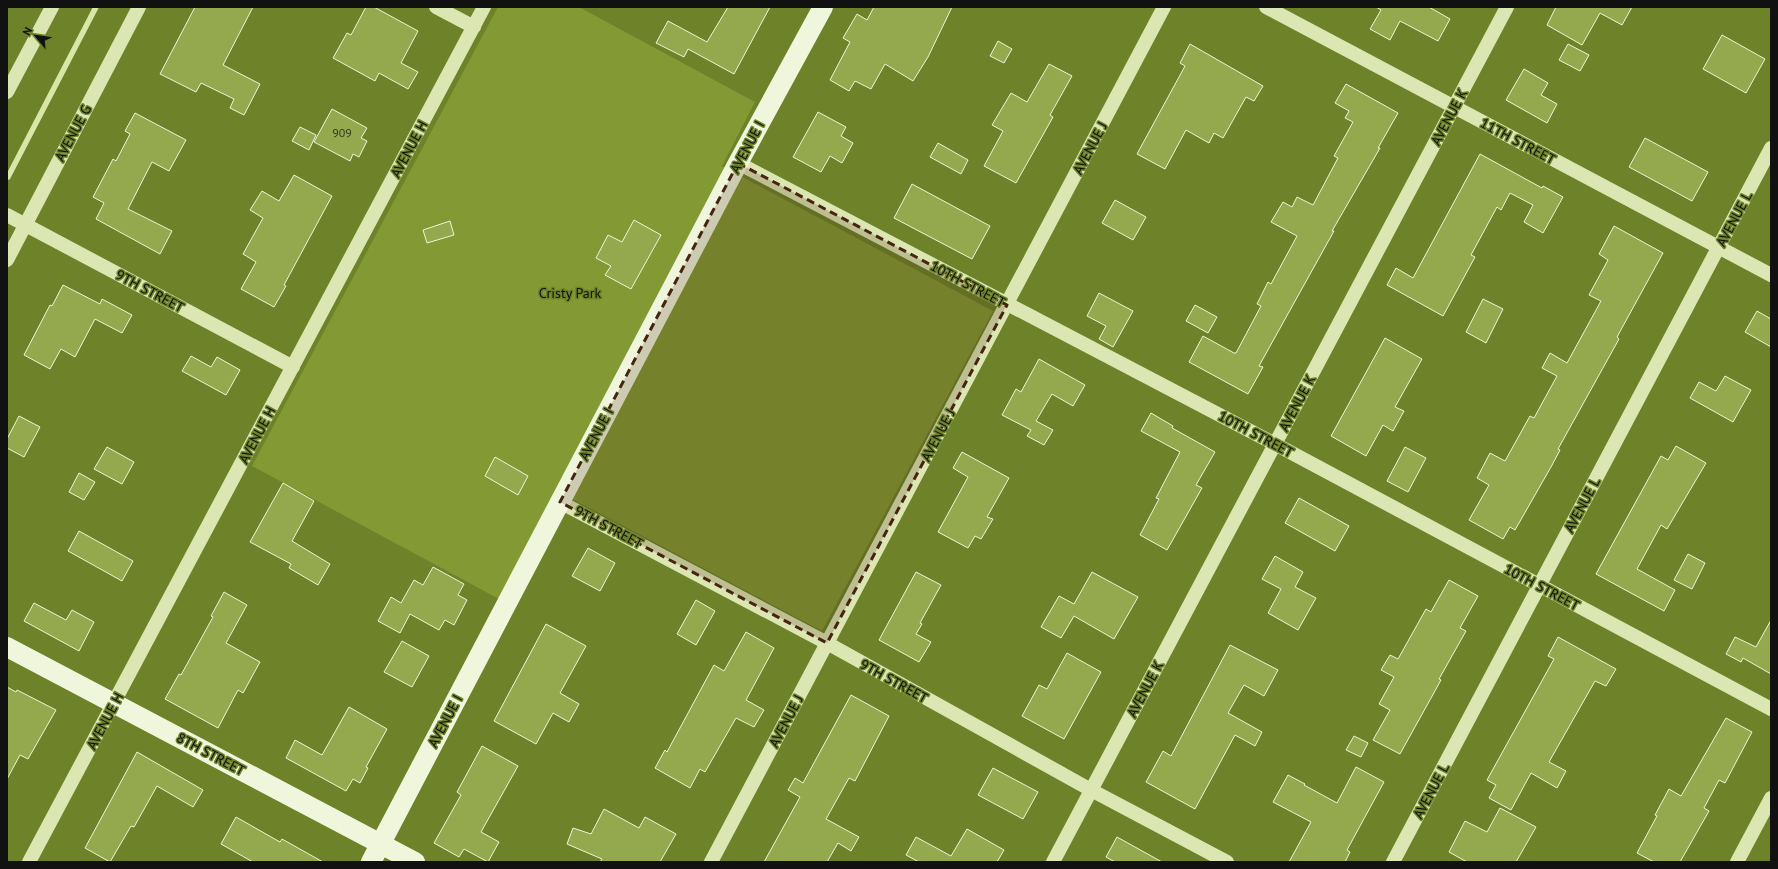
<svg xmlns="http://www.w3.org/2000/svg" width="1778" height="869" font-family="'PT Sans',sans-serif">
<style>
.green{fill:#839934}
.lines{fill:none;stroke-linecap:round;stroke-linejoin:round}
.stream{stroke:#d9e6a8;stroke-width:5.5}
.building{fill:#94a94e;stroke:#eef5d6}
.street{stroke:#dbe6b3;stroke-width:14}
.secondary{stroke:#f0f6dc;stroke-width:20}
.marked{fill:#472310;fill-opacity:0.2;stroke:#472310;stroke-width:3;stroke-dasharray:8 5;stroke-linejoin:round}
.labels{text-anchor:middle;stroke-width:3;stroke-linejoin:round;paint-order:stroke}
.number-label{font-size:12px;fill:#323720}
.street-label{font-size:14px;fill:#111;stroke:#6d8229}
.park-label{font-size:14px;fill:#111;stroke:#6d8229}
</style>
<rect width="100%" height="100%" fill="#6d8229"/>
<path class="green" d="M 498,7 L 579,7 L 755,102 L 722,166 L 993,311 L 822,631 L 557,491 L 499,599 L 252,466 Z"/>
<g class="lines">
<path class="stream" d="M 8,177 L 96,7"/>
</g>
<path class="building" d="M 195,7 L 253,7 L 223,65 L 260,84 L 244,115 L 230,108 L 234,99 L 201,83 L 196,92 L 160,74 Z
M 366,7 L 374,7 L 418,31 L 401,63 L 418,72 L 408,89 L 379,73 L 375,81 L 333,58 L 347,33 L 351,35 Z
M 728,7 L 770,7 L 734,74 L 688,49 L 684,57 L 656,43 L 668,21 L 707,42 Z
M 874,7 L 952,7 L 928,57 L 913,81 L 885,64 L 871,89 L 855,81 L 849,91 L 830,80 L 850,42 L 843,38 L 857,14 L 867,20 Z
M 1376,7 L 1429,7 L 1450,19 L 1438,41 L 1400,21 L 1390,40 L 1370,29 L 1381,10 Z
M 1556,7 L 1632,7 L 1622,25 L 1600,13 L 1582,45 L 1547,25 Z
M 1722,35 L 1765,59 L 1746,93 L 1703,69 Z
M 998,41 L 1012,49 L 1004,63 L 990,56 Z
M 1190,44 L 1263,86 L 1254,101 L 1246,97 L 1223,138 L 1214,133 L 1209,143 L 1186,130 L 1165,169 L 1137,154 L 1185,66 L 1180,63 Z
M 1568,44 L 1589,55 L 1580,71 L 1559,60 Z
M 1049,64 L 1072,76 L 1050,115 L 1053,117 L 1016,183 L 984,166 L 1003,131 L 992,125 L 1011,93 L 1027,102 Z
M 1524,69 L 1548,83 L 1541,95 L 1557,104 L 1547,123 L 1506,100 Z
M 1346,84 L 1398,113 L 1378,148 L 1380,148 L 1332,231 L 1334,231 L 1259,366 L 1263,367 L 1248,394 L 1189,362 L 1203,336 L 1234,353 L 1236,353 L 1261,306 L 1257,304 L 1268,282 L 1271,284 L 1297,236 L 1271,222 L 1283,202 L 1292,207 L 1297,197 L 1313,205 L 1338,158 L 1334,156 L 1353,122 L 1345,118 L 1349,111 L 1335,103 Z
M 332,109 L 367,128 L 361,138 L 367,141 L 359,157 L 353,154 L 350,161 L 314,142 Z
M 818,112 L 846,127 L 841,136 L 853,143 L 842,163 L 830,156 L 821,172 L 793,157 Z
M 135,113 L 186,140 L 169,171 L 152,162 L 128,209 L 172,231 L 160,254 L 96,219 L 104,203 L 93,197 L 113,159 L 116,161 L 130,134 L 125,131 Z
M 300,127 L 316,135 L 309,150 L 292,141 Z
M 1645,138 L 1708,172 L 1692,201 L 1629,167 Z
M 938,143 L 968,160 L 961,174 L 930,157 Z
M 1480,154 L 1542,188 L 1543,186 L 1563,197 L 1543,233 L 1524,222 L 1533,205 L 1510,193 L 1501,210 L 1497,207 L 1471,255 L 1475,257 L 1443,316 L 1387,285 L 1396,268 L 1413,278 Z
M 294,175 L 332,196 L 284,285 L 286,286 L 274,307 L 241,289 L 256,262 L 243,254 L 263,218 L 250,210 L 262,191 L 279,201 Z
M 912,184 L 990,226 L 972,259 L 894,218 Z
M 1115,200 L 1146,217 L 1133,240 L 1102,223 Z
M 634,220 L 661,235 L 631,289 L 605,275 L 611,266 L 596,258 L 608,235 L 622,242 Z
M 450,221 L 454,235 L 427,243 L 423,230 Z
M 1614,226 L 1663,253 L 1617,337 L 1619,339 L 1558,449 L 1560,450 L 1551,467 L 1515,530 L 1510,527 L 1503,539 L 1469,520 L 1489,485 L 1477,478 L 1490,453 L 1505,461 L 1530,416 L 1534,418 L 1557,376 L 1542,368 L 1550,353 L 1567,363 L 1601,301 L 1589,295 L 1608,260 L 1599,254 Z
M 63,285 L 100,304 L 102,299 L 132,315 L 122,333 L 95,319 L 75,357 L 61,349 L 50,369 L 24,355 L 50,305 L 52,306 Z
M 1099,293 L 1133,311 L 1113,347 L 1099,339 L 1106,326 L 1087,316 Z
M 1483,299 L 1503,309 L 1486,343 L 1466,332 Z
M 1195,305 L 1217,317 L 1208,333 L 1186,321 Z
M 1757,311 L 1771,319 L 1771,347 L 1745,332 Z
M 1385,338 L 1422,359 L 1395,407 L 1404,411 L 1393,431 L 1383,425 L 1366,456 L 1331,436 Z
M 191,356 L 211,367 L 217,357 L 240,370 L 226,395 L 182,371 Z
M 1039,359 L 1085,385 L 1073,406 L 1052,394 L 1036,421 L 1053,430 L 1044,445 L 1027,436 L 1031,430 L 1002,415 L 1016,389 L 1021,392 Z
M 1725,376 L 1751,390 L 1733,422 L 1690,398 L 1699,382 L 1716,391 Z
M 1151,413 L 1173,426 L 1172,428 L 1215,452 L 1196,485 L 1202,488 L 1167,550 L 1140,535 L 1159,499 L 1156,498 L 1180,452 L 1141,431 Z
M 19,416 L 40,427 L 24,457 L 7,448 L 7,439 Z
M 1676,446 L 1706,463 L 1667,529 L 1661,525 L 1637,569 L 1675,590 L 1664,611 L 1596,574 L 1661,456 L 1668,460 Z
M 107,447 L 134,462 L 122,484 L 94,469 Z
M 1405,447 L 1426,458 L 1408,492 L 1387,481 Z
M 962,452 L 1009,478 L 987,517 L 993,519 L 981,539 L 975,536 L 968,548 L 938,532 L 968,477 L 953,468 Z
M 495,457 L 528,476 L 518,495 L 485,476 Z
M 79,473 L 95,482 L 84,500 L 69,492 Z
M 283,483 L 314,501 L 292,541 L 330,564 L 318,585 L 289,568 L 291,564 L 250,542 Z
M 1299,498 L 1349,526 L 1335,551 L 1285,523 Z
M 79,531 L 133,561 L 122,581 L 68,551 Z
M 588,548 L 615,563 L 600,591 L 572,576 Z
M 1688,554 L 1705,563 L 1692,589 L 1674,580 Z
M 1275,556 L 1303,572 L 1295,587 L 1316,598 L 1298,630 L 1268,613 L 1281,589 L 1262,579 Z
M 433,567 L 464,584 L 458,595 L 467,600 L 454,625 L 445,620 L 439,630 L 410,614 L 400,633 L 378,621 L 391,597 L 401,603 L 414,580 L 423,585 Z
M 916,572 L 941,585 L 920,623 L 922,624 L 916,634 L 931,642 L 919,662 L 879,640 Z
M 1092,572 L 1138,597 L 1114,639 L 1074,616 L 1061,638 L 1041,627 L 1059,596 L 1074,604 Z
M 1449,580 L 1478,596 L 1460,628 L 1466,631 L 1439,679 L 1441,680 L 1400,754 L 1373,740 L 1390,710 L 1379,704 L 1394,677 L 1381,670 L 1390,655 L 1398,659 L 1426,609 L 1431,612 Z
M 224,592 L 247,605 L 226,643 L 260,662 L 243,693 L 238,690 L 218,728 L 165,699 L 179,674 L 181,675 L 213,617 L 211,616 Z
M 696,600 L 715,611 L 696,645 L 677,634 Z
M 34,603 L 66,620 L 72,610 L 94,622 L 79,651 L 24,621 Z
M 1771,620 L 1771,674 L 1743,658 L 1741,662 L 1726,654 L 1735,637 L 1756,647 Z
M 546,624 L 586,646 L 560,693 L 579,704 L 569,722 L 553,713 L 536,744 L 494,721 Z
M 746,632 L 774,648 L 746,700 L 764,710 L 754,727 L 736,718 L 705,772 L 700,769 L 690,788 L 655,768 L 665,750 L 667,752 L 714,665 L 724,671 Z
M 1558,637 L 1616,669 L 1606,686 L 1595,681 L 1549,762 L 1566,771 L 1557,788 L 1531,773 L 1511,810 L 1489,798 L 1496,785 L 1487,780 L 1554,659 L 1548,656 Z
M 402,641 L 429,656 L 412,687 L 384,672 Z
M 1230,645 L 1278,670 L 1264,696 L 1244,685 L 1228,713 L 1262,732 L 1255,746 L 1235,735 L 1195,809 L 1146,782 L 1163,751 L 1171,756 Z
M 1067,653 L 1101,672 L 1064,739 L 1022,716 L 1039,685 L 1047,689 Z
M 7,687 L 16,692 L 17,690 L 56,710 L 28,759 L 20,755 L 7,779 Z
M 851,695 L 889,716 L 855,781 L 849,778 L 826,819 L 859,837 L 851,851 L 838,843 L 827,862 L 764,862 L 800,797 L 788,790 L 795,778 L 803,783 Z
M 349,707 L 387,729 L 366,767 L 368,768 L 360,783 L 353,779 L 346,791 L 286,758 L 295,740 L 322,755 Z
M 1726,718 L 1752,732 L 1725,783 L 1719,780 L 1704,808 L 1709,811 L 1680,862 L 1654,862 L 1637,853 L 1657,816 L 1655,815 L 1669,789 L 1681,796 Z
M 1354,736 L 1368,743 L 1361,757 L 1346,750 Z
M 482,746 L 518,766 L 481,832 L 499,842 L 488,862 L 464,849 L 459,857 L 434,843 L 461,795 L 457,792 Z
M 137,752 L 203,790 L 193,807 L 157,786 L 134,827 L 131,826 L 110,862 L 85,848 Z
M 1356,767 L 1384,782 L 1347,850 L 1350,852 L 1345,862 L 1289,862 L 1311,822 L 1273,802 L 1288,775 L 1305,784 L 1304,785 L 1337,803 Z
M 993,768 L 1038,792 L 1023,819 L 978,795 Z
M 1500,808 L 1536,827 L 1516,862 L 1467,862 L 1449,852 L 1465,821 L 1487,832 Z
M 604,809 L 639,828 L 645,817 L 676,834 L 660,862 L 600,862 L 602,859 L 567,844 L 573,828 L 591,834 Z
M 236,817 L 280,842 L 282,839 L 323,862 L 253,862 L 221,844 Z
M 967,829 L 1004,850 L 997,862 L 919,862 L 906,855 L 916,837 L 951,856 Z
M 1117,837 L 1162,862 L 1115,862 L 1106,857 Z"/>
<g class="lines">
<path class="street" d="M 436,7 L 474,27
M 1266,7 L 1771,275
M 7,92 L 52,7
M 738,163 L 1275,444 L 1771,709
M 7,215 L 293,367
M 7,260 L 139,7
M 560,502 L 827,643 L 1091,790 L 1227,862
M 29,862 L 484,7
M 711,862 L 1164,7
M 1053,862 L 1507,7
M 1393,862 L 1771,148
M 1737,862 L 1771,798"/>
<path class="secondary" d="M 7,647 L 415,862
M 371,862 L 738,163 L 823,7"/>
</g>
<path class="marked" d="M 738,163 L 1007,305 L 827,643 L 560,502 Z"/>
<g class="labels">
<g class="number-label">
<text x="342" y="137">909</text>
</g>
<g class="street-label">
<text transform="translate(1449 117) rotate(-62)" y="5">AVENUE K</text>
<text transform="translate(73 133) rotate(-62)" y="5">AVENUE G</text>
<text transform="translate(1518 141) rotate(28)" y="5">11TH STREET</text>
<text transform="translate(747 147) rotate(-62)" y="5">AVENUE I</text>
<text transform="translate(1090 148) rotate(-62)" y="5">AVENUE J</text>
<text transform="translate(409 149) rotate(-62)" y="5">AVENUE H</text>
<text transform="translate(1734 219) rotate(-62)" y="5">AVENUE L</text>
<text transform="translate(968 284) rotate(28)" y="5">10TH STREET</text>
<text transform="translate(150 291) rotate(28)" y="5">9TH STREET</text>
<text transform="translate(1297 403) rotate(-62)" y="5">AVENUE K</text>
<text transform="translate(596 434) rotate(-62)" y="5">AVENUE I</text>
<text transform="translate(1256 434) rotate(28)" y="5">10TH STREET</text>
<text transform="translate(257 435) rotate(-62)" y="5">AVENUE H</text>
<text transform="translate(938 435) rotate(-62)" y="5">AVENUE J</text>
<text transform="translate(1582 505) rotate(-62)" y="5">AVENUE L</text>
<text transform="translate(609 527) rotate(28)" y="5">9TH STREET</text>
<text transform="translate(1542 587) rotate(28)" y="5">10TH STREET</text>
<text transform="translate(894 681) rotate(29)" y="5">9TH STREET</text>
<text transform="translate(1145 689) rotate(-62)" y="5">AVENUE K</text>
<text transform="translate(105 721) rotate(-62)" y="5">AVENUE H</text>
<text transform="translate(445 721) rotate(-62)" y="5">AVENUE I</text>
<text transform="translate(786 721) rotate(-62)" y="5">AVENUE J</text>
<text transform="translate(211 754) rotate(28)" y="5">8TH STREET</text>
<text transform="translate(1431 791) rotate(-62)" y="5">AVENUE L</text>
</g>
<g class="park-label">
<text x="570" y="298">Cristy Park</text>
</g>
</g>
<rect width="1778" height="869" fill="none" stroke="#111111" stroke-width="16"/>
<g transform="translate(36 36) rotate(299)" stroke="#6d8229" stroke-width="3" paint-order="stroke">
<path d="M0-3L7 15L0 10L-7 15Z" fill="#111111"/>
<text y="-6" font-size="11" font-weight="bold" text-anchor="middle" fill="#111111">N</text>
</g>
</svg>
